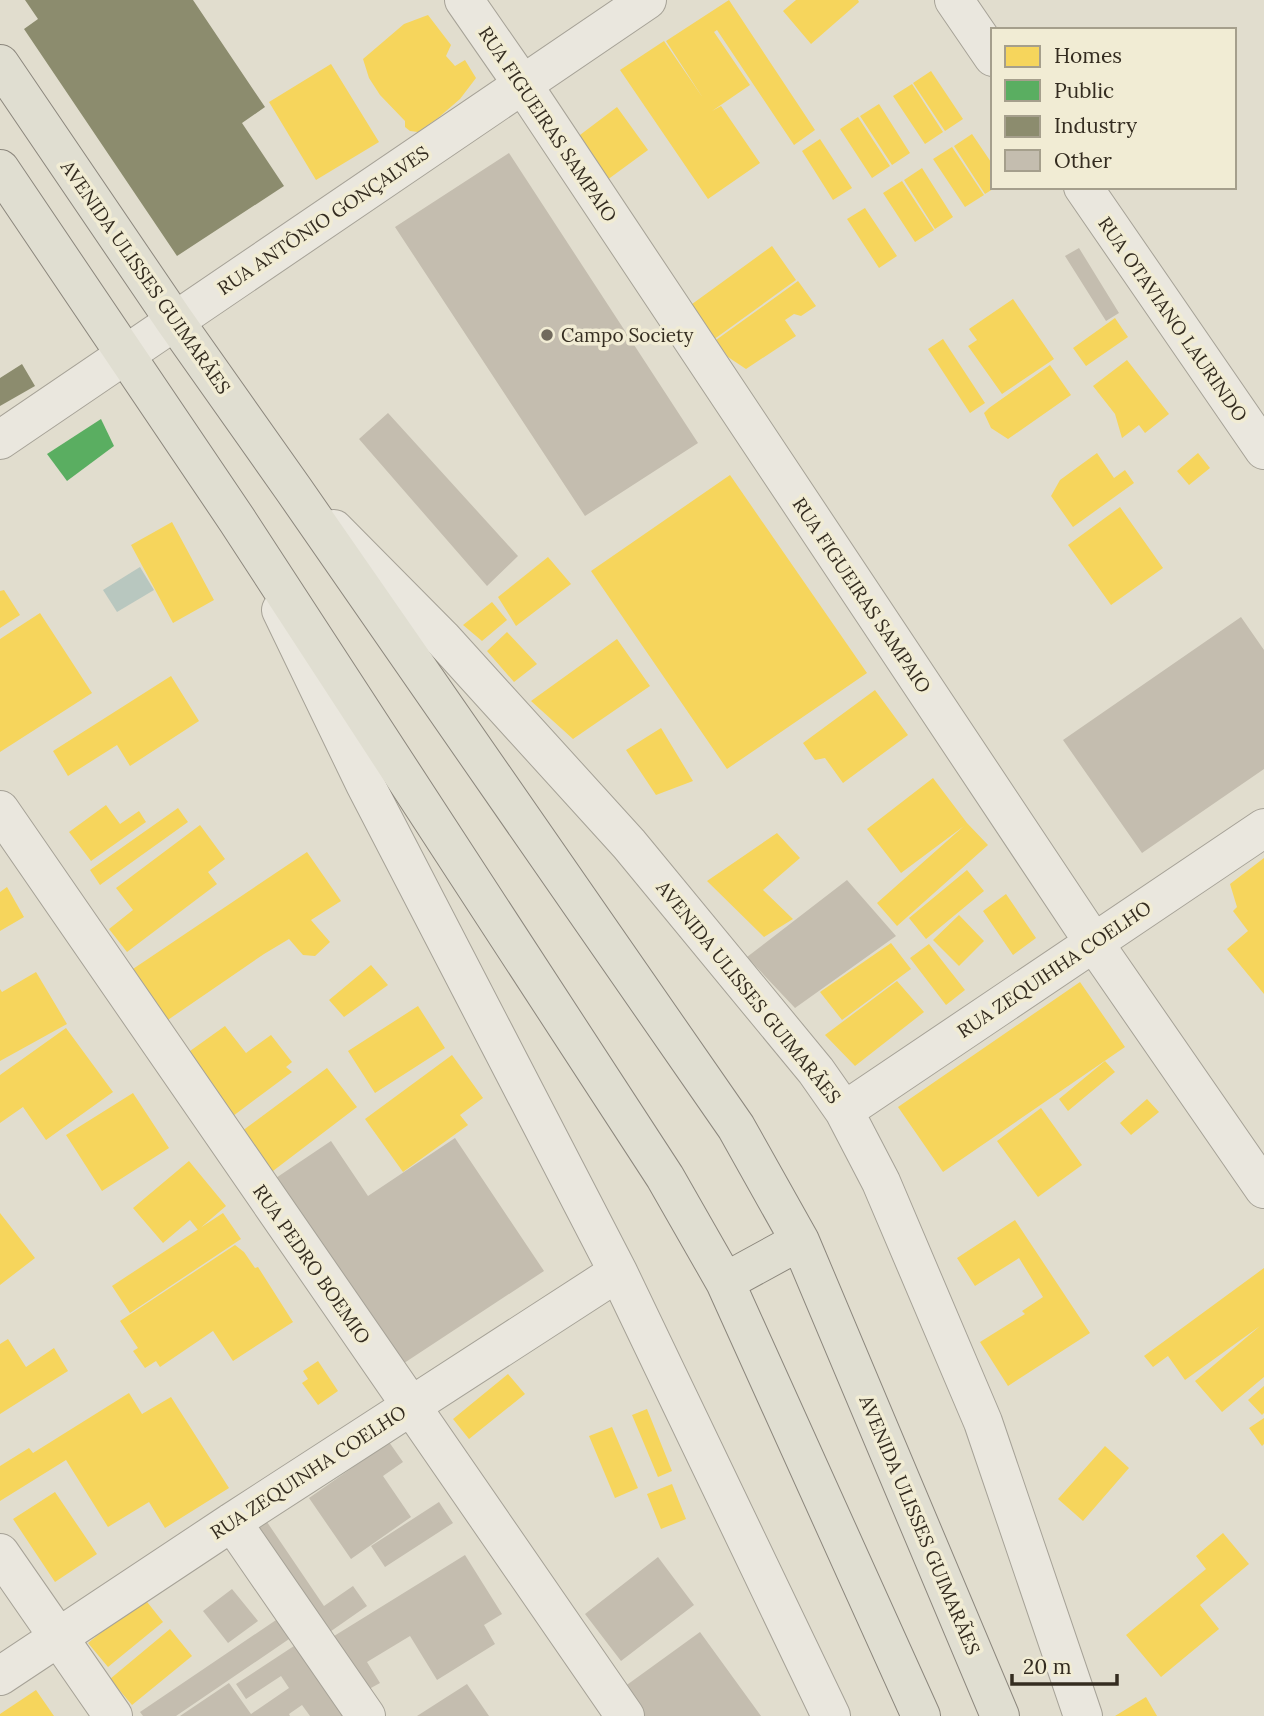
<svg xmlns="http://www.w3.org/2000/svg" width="1264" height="1716" font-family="Lora,serif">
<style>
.water{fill:#b8c7bf}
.homes{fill:#f6d55c}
.public{fill:#5aae61}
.industry{fill:#8c8c6e}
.building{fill:#c4bdaf}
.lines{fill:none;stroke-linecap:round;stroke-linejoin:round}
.minor-casing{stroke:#a6a297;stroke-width:40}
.major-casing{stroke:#8c877d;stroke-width:40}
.minor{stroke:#eae7de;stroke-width:38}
.major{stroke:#e0ded1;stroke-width:38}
.poi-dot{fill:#716a5d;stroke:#f1ecd4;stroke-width:2.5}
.labels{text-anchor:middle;stroke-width:7;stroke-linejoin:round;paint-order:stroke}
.street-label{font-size:19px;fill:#342c20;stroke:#f1ecd4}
.poi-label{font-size:19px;fill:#342c20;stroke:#f1ecd4;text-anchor:start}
</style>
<rect width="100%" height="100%" fill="#e1ddce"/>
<path class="water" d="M 140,567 L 154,590 L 117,612 L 103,590 Z"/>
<path class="homes" d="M 729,0 L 815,130 L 794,145 L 717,30 L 714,32 L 750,85 L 712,111 L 721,106 L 760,163 L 708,199 L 620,70 L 664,41 L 703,98 L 666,41 Z
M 796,0 L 858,0 L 859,2 L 811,44 L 783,11 Z
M 428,15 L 451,45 L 446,56 L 455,66 L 465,60 L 476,78 L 460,99 L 438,118 L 418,132 L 410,131 L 405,127 L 405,121 L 380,95 L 369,78 L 363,59 L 404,24 Z
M 331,64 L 379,142 L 316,180 L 269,102 Z
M 931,71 L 963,119 L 945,131 L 913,83 Z
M 912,84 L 943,132 L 925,144 L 893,96 Z
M 879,104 L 910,153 L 892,165 L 860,116 Z
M 617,107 L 648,150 L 603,183 L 572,141 Z
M 858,117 L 890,166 L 872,178 L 840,129 Z
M 972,134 L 993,165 L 993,187 L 996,187 L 985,194 L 954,146 Z
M 820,139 L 852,188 L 833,200 L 802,151 Z
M 952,147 L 984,195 L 965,207 L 933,159 Z
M 922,168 L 953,217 L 935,229 L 904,180 Z
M 902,181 L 934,230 L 915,242 L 883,193 Z
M 865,208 L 897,256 L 879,268 L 847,219 Z
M 772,246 L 796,280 L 713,340 L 688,307 Z
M 798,281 L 816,306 L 801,316 L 794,314 L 785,320 L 796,336 L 746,369 L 728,357 L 716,340 Z
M 1013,299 L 1054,359 L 1002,394 L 968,346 L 977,340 L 969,329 Z
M 1115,318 L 1128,337 L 1086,366 L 1073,348 Z
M 943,339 L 985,403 L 970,413 L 928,349 Z
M 1127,360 L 1169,414 L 1145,433 L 1139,425 L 1122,438 L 1115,414 L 1093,386 Z
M 1050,365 L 1071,395 L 1008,439 L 991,428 L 984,413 L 989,408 Z
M 1097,453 L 1114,478 L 1125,470 L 1134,483 L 1073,527 L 1051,496 L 1060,480 Z
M 1198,453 L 1210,468 L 1189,485 L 1177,471 Z
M 730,475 L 867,673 L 727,769 L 591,571 Z
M 1120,507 L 1163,568 L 1111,605 L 1068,545 Z
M 172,522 L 214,600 L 173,623 L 131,545 Z
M 548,557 L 571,584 L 516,626 L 498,597 Z
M 4,590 L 20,615 L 0,628 L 0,591 Z
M 492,602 L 507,620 L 482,641 L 463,625 Z
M 40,613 L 92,693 L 0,752 L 0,639 Z
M 507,632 L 537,664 L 514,682 L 487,651 Z
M 617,639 L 650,686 L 573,739 L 531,701 Z
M 171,676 L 199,721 L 130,766 L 117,745 L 68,776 L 53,751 Z
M 875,690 L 908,735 L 843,783 L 825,758 L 815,760 L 803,743 Z
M 661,728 L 693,781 L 656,795 L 626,750 Z
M 933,778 L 967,823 L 988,845 L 897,926 L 877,903 L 964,826 L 901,873 L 867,829 Z
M 106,805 L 120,824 L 139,811 L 146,822 L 91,861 L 69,832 Z
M 178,808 L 188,822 L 100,885 L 90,870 Z
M 200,825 L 225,859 L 208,872 L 217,884 L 127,952 L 109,929 L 133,910 L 116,888 Z
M 777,833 L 800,858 L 763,890 L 793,919 L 764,937 L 707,881 Z
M 307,852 L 341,901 L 311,920 L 330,942 L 315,956 L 303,955 L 289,939 L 264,954 L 159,1026 L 124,975 Z
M 1264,858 L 1264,994 L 1227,949 L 1248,931 L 1233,911 L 1237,907 L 1230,884 Z
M 967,870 L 984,891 L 926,939 L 909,918 Z
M 7,887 L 24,917 L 0,931 L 0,892 Z
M 1006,894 L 1036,938 L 1013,955 L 983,911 Z
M 959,915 L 984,941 L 959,966 L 933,940 Z
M 891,943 L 911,969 L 842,1020 L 820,992 Z
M 929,944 L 965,990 L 946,1005 L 910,958 Z
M 371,965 L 388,985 L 344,1017 L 329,1000 Z
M 36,972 L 67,1024 L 0,1061 L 0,989 L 2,992 Z
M 897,981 L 924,1012 L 855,1066 L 825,1035 Z
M 1080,982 L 1125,1047 L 943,1172 L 898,1107 Z
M 418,1006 L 445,1048 L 375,1093 L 348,1051 Z
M 225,1026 L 246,1053 L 271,1035 L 292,1062 L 286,1067 L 292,1072 L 229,1119 L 183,1056 Z
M 66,1028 L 113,1092 L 46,1140 L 23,1107 L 0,1123 L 0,1075 Z
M 452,1055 L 483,1098 L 460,1115 L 468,1125 L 403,1172 L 365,1119 Z
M 1105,1061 L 1115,1072 L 1068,1111 L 1059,1099 Z
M 327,1068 L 357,1107 L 269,1174 L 238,1134 Z
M 133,1093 L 169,1148 L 102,1191 L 66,1135 Z
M 1147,1099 L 1159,1112 L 1131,1135 L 1120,1123 Z
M 1041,1108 L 1082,1165 L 1038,1197 L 997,1141 Z
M 189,1161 L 226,1206 L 198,1230 L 190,1220 L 163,1243 L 133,1208 Z
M 0,1213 L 35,1258 L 0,1285 Z
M 223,1213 L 241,1239 L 130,1313 L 112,1286 Z
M 1015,1220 L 1090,1333 L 1008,1386 L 980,1342 L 1025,1314 L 1022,1311 L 1043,1297 L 1019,1258 L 975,1286 L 957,1258 Z
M 235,1245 L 244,1252 L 255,1268 L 258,1267 L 293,1322 L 233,1361 L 213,1331 L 160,1367 L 156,1361 L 145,1368 L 133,1351 L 138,1348 L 120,1321 Z
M 1264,1268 L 1264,1377 L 1222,1412 L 1195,1381 L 1260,1326 L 1185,1380 L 1168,1356 L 1153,1367 L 1144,1356 Z
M 8,1339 L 26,1367 L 54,1348 L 68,1371 L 0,1414 L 0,1344 Z
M 318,1361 L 338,1391 L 318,1405 L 302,1383 L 308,1379 L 303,1371 Z
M 508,1374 L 525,1394 L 469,1439 L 453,1419 Z
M 1264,1386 L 1264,1413 L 1262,1415 L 1248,1400 Z
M 129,1393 L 142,1414 L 171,1397 L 229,1488 L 165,1528 L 149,1502 L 108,1527 L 66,1460 L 0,1501 L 0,1466 L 29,1448 L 33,1453 Z
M 647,1409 L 672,1471 L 658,1477 L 632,1415 Z
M 1264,1418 L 1264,1444 L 1262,1446 L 1249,1428 Z
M 612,1427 L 638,1488 L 615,1498 L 589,1436 Z
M 1105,1446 L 1129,1468 L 1083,1521 L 1058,1499 Z
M 672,1484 L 686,1519 L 661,1529 L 647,1494 Z
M 55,1492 L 97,1554 L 55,1582 L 13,1519 Z
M 1223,1533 L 1249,1564 L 1200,1605 L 1219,1629 L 1161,1677 L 1126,1635 L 1206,1569 L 1196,1556 Z
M 144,1598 L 163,1622 L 108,1667 L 88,1643 Z
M 170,1629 L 192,1656 L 132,1705 L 110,1679 Z
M 36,1690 L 54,1716 L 0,1716 L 0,1714 Z
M 1146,1697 L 1157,1716 L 1115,1716 Z"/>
<path class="public" d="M 101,419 L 114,446 L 67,481 L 47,454 Z"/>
<path class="industry" d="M 25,0 L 193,0 L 265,107 L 242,123 L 284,186 L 177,256 L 24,29 L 38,19 Z
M 22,364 L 35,386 L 0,406 L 0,378 Z"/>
<path class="building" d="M 509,153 L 698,443 L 585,516 L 395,227 Z
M 1079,248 L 1119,313 L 1106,321 L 1065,256 Z
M 388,413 L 518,556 L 487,586 L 359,439 Z
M 1241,617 L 1264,650 L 1264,769 L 1142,853 L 1063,740 Z
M 847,880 L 896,936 L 795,1008 L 747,957 Z
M 455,1138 L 544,1271 L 389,1373 L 264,1186 L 331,1141 L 368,1196 Z
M 389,1442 L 403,1462 L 383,1476 L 411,1517 L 351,1559 L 309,1498 Z
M 439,1502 L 453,1523 L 385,1567 L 371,1546 Z
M 267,1522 L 324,1606 L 353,1586 L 367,1606 L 324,1636 L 252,1531 Z
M 465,1555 L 502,1614 L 484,1625 L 495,1644 L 437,1680 L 410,1636 L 367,1662 L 380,1683 L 360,1694 L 326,1641 Z
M 658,1557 L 694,1605 L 621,1661 L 585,1614 Z
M 232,1589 L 258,1621 L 228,1643 L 203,1611 Z
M 279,1618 L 292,1637 L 176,1716 L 143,1716 L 140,1712 Z
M 700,1632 L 761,1716 L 645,1716 L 624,1687 Z
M 297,1644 L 343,1716 L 310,1716 L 302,1705 L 289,1714 L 290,1716 L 180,1716 L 229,1683 L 251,1714 L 289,1688 L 281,1676 L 246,1699 L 236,1684 Z
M 467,1684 L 489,1716 L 417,1716 Z"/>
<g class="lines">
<defs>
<path id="minor" d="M 464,0 L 523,85 L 1094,943 L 1264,1189
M 954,0 L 993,57
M 1083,187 L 1264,450
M 0,440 L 647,0
M 334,529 L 442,638 L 629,844 L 816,1071 L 844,1111 L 881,1182 L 983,1422 L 1083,1716
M 281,610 L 365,784 L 618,1272 L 831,1716
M 0,810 L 625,1716
M 844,1111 L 1264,828
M 232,1522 L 366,1716
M 0,1553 L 113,1716
M 0,1676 L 232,1522 L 618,1272"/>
<path id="major" d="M 0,64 L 174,320 L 294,490 L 736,1127 L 800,1241 L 1000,1716
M 0,169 L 237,520 L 665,1177 L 725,1282 L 921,1716
M 725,1282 L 800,1241"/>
</defs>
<use href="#minor" class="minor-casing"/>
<use href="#major" class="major-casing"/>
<use href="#minor" class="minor"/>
<use href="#major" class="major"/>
</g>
<circle class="poi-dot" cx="547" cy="335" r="7"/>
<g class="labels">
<g class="street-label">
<text transform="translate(548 124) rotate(56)" y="7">RUA FIGUEIRAS SAMPAIO</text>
<text transform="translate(323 220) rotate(-34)" y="7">RUA ANTÔNIO GONÇALVES</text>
<text transform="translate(146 277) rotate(55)" y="7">AVENIDA ULISSES GUIMARÃES</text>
<text transform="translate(1173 319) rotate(55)" y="7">RUA OTAVIANO LAURINDO</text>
<text transform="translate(862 595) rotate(56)" y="7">RUA FIGUEIRAS SAMPAIO</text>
<text transform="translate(1054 969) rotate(-34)" y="7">RUA ZEQUIHHA COELHO</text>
<text transform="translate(749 992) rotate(51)" y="7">AVENIDA ULISSES GUIMARÃES</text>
<text transform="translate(312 1264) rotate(55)" y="7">RUA PEDRO BOEMIO</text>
<text transform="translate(308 1472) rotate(-33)" y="7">RUA ZEQUINHA COELHO</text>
<text transform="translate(920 1525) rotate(67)" y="7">AVENIDA ULISSES GUIMARÃES</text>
</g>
<g class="poi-label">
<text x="561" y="342">Campo Society</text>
</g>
</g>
<rect x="991" y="28" width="245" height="161" fill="#f1ecd4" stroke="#a59f8c" stroke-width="2"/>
<rect x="1005" y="46" width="35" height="21" fill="#f6d55c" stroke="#a59f8c" stroke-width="2"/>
<text x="1054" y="63" font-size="21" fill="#342c20">Homes</text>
<rect x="1005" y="80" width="35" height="21" fill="#5aae61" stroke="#a59f8c" stroke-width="2"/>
<text x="1054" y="98" font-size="21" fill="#342c20">Public</text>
<rect x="1005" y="116" width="35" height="21" fill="#8c8c6e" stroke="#a59f8c" stroke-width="2"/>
<text x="1054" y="133" font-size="21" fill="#342c20">Industry</text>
<rect x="1005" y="150" width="35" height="21" fill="#c4bdaf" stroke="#a59f8c" stroke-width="2"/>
<text x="1054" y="168" font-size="21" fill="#342c20">Other</text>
<path d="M1012 1674v10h105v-10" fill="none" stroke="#342c20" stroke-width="3.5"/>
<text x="1023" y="1674" font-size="21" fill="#342c20" stroke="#f1ecd4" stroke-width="5" paint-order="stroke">20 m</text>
</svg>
